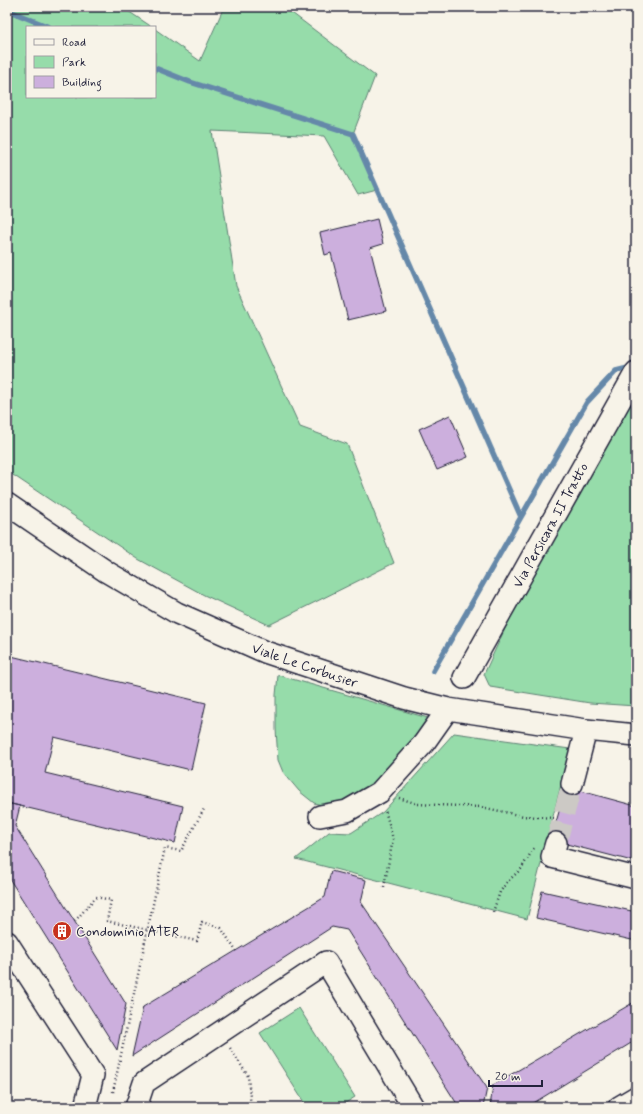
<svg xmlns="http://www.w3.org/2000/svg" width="643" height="1114" font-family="Mynerve,sans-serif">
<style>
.green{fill:#96dcaa;stroke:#5c7f72}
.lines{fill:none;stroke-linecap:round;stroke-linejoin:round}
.stream{stroke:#6588a9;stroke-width:5.5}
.building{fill:#ccafdd;stroke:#22223b}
.minor-tunnel{stroke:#ccc9c5;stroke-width:21;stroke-dasharray:21 10;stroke-linecap:butt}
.minor-casing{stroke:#22223b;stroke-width:24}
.path{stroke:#22223b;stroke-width:2.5;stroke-dasharray:1 3;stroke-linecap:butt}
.minor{stroke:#f7f3e8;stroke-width:21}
.labels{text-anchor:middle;stroke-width:3;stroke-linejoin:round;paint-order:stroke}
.street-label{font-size:14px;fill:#22223b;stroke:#f7f3e8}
.poi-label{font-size:14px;fill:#22223b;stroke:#f7f3e8;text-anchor:start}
</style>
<rect width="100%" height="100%" fill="#f7f3e8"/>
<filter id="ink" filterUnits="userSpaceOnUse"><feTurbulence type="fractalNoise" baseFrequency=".025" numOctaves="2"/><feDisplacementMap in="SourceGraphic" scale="8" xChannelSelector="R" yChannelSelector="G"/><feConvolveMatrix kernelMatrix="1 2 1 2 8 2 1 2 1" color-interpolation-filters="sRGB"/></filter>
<g filter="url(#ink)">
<path class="green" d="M 7,7 L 131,7 L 128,11 L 152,27 L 27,27 L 27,97 L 155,97 L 155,29 L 200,61 L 224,7 L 284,7 L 375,76 L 353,134 L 377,190 L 358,195 L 324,136 L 212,131 L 236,286 L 300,427 L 347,444 L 394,563 L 269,625 L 204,595 L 138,559 L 7,471 Z
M 636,394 L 636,706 L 590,703 L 490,687 L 484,674 L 508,622 Z
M 278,675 L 435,720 L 371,790 L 329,807 L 314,803 L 299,791 L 283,772 L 278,760 L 276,729 L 276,695 Z
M 454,733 L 570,749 L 527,919 L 296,859 L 329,832 L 351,833 L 383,812 Z
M 299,1008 L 355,1097 L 339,1107 L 307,1107 L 260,1033 Z"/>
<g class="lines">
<path class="stream" d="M 7,10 L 49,27
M 155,68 L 190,82 L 353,134 L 521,517 L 587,402 L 616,371 L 632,367
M 433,671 L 521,517"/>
</g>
<path class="building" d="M 377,219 L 383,244 L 370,248 L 386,311 L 348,320 L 331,253 L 325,255 L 320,233 Z
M 450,415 L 468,457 L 437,470 L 419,429 Z
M 7,655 L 206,703 L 191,770 L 54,737 L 45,773 L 183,806 L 175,843 L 7,803 Z
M 566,787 L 636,806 L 636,862 L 551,840 Z
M 7,803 L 20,806 L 15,826 L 126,1004 L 117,1050 L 7,875 Z
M 331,871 L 366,880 L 361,902 L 487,1088 L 483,1107 L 459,1107 L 347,930 L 332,927 L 132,1056 L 143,1007 L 325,897 Z
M 542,891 L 636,912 L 636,941 L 536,918 Z
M 636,1001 L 636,1040 L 527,1107 L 490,1107 L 493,1085 Z"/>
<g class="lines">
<path class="minor-tunnel" d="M 556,843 L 572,784"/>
<defs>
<path id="minor" d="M 7,504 L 107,572 L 177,613 L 265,652 L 404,698 L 448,709 L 586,730 L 636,735
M 464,678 L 636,372
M 572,784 L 586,730
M 320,816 L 347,811 L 380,792 L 424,743 L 448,709
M 556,843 L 552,857 L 636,878
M 7,942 L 93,1075 L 85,1107
M 136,1107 L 144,1083 L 326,962 L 413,1107
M 619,1107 L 636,1097"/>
</defs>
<use href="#minor" class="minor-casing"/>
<path class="path" d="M 399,798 L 418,804 L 481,807 L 523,816 L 555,818
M 384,887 L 393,839 L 385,810
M 493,912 L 500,892 L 507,882 L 521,869 L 534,848
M 75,921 L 96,897 L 111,900 L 107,921 L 197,941 L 202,922 L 221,928 L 236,951
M 230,1048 L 248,1076 L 251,1107
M 113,1092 L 165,848 L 181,851 L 204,809"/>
<use href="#minor" class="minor"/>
</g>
</g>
<defs>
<symbol id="building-disc" viewBox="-11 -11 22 22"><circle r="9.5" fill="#c8321e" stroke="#f7f3e8"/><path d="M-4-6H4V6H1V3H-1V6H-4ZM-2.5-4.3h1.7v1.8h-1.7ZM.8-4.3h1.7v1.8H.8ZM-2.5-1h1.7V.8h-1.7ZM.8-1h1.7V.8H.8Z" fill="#fff"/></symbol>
</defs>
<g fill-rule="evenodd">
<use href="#building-disc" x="51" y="920" width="22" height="22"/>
</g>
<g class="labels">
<g class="street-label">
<text transform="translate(550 525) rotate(-61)" y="5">Via Persicara II Tratto</text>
<text transform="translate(305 665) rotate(19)" y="5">Viale Le Corbusier</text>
</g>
<g class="poi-label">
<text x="76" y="936">Condominio ATER</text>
</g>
</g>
<rect width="643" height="1114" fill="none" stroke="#f7f3e8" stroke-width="24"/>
<rect x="12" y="12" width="619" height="1090" fill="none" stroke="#22223b" stroke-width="1.5" filter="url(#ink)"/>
<rect x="26" y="26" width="130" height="72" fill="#f7f3e8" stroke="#a29fa3"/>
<rect x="34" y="39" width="20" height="6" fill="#f7f3e8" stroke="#a29fa3"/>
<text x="62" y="46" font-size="12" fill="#22223b">Road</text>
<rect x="34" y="56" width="20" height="12" fill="#96dcaa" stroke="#a29fa3"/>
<text x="62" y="66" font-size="12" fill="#22223b">Park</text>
<rect x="34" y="76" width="20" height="12" fill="#ccafdd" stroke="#a29fa3"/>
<text x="62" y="86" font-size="12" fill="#22223b">Building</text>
<path d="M489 1080v6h53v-6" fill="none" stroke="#22223b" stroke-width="2"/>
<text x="495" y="1080" font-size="12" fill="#22223b" stroke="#f7f3e8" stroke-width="3" paint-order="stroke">20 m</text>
</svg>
